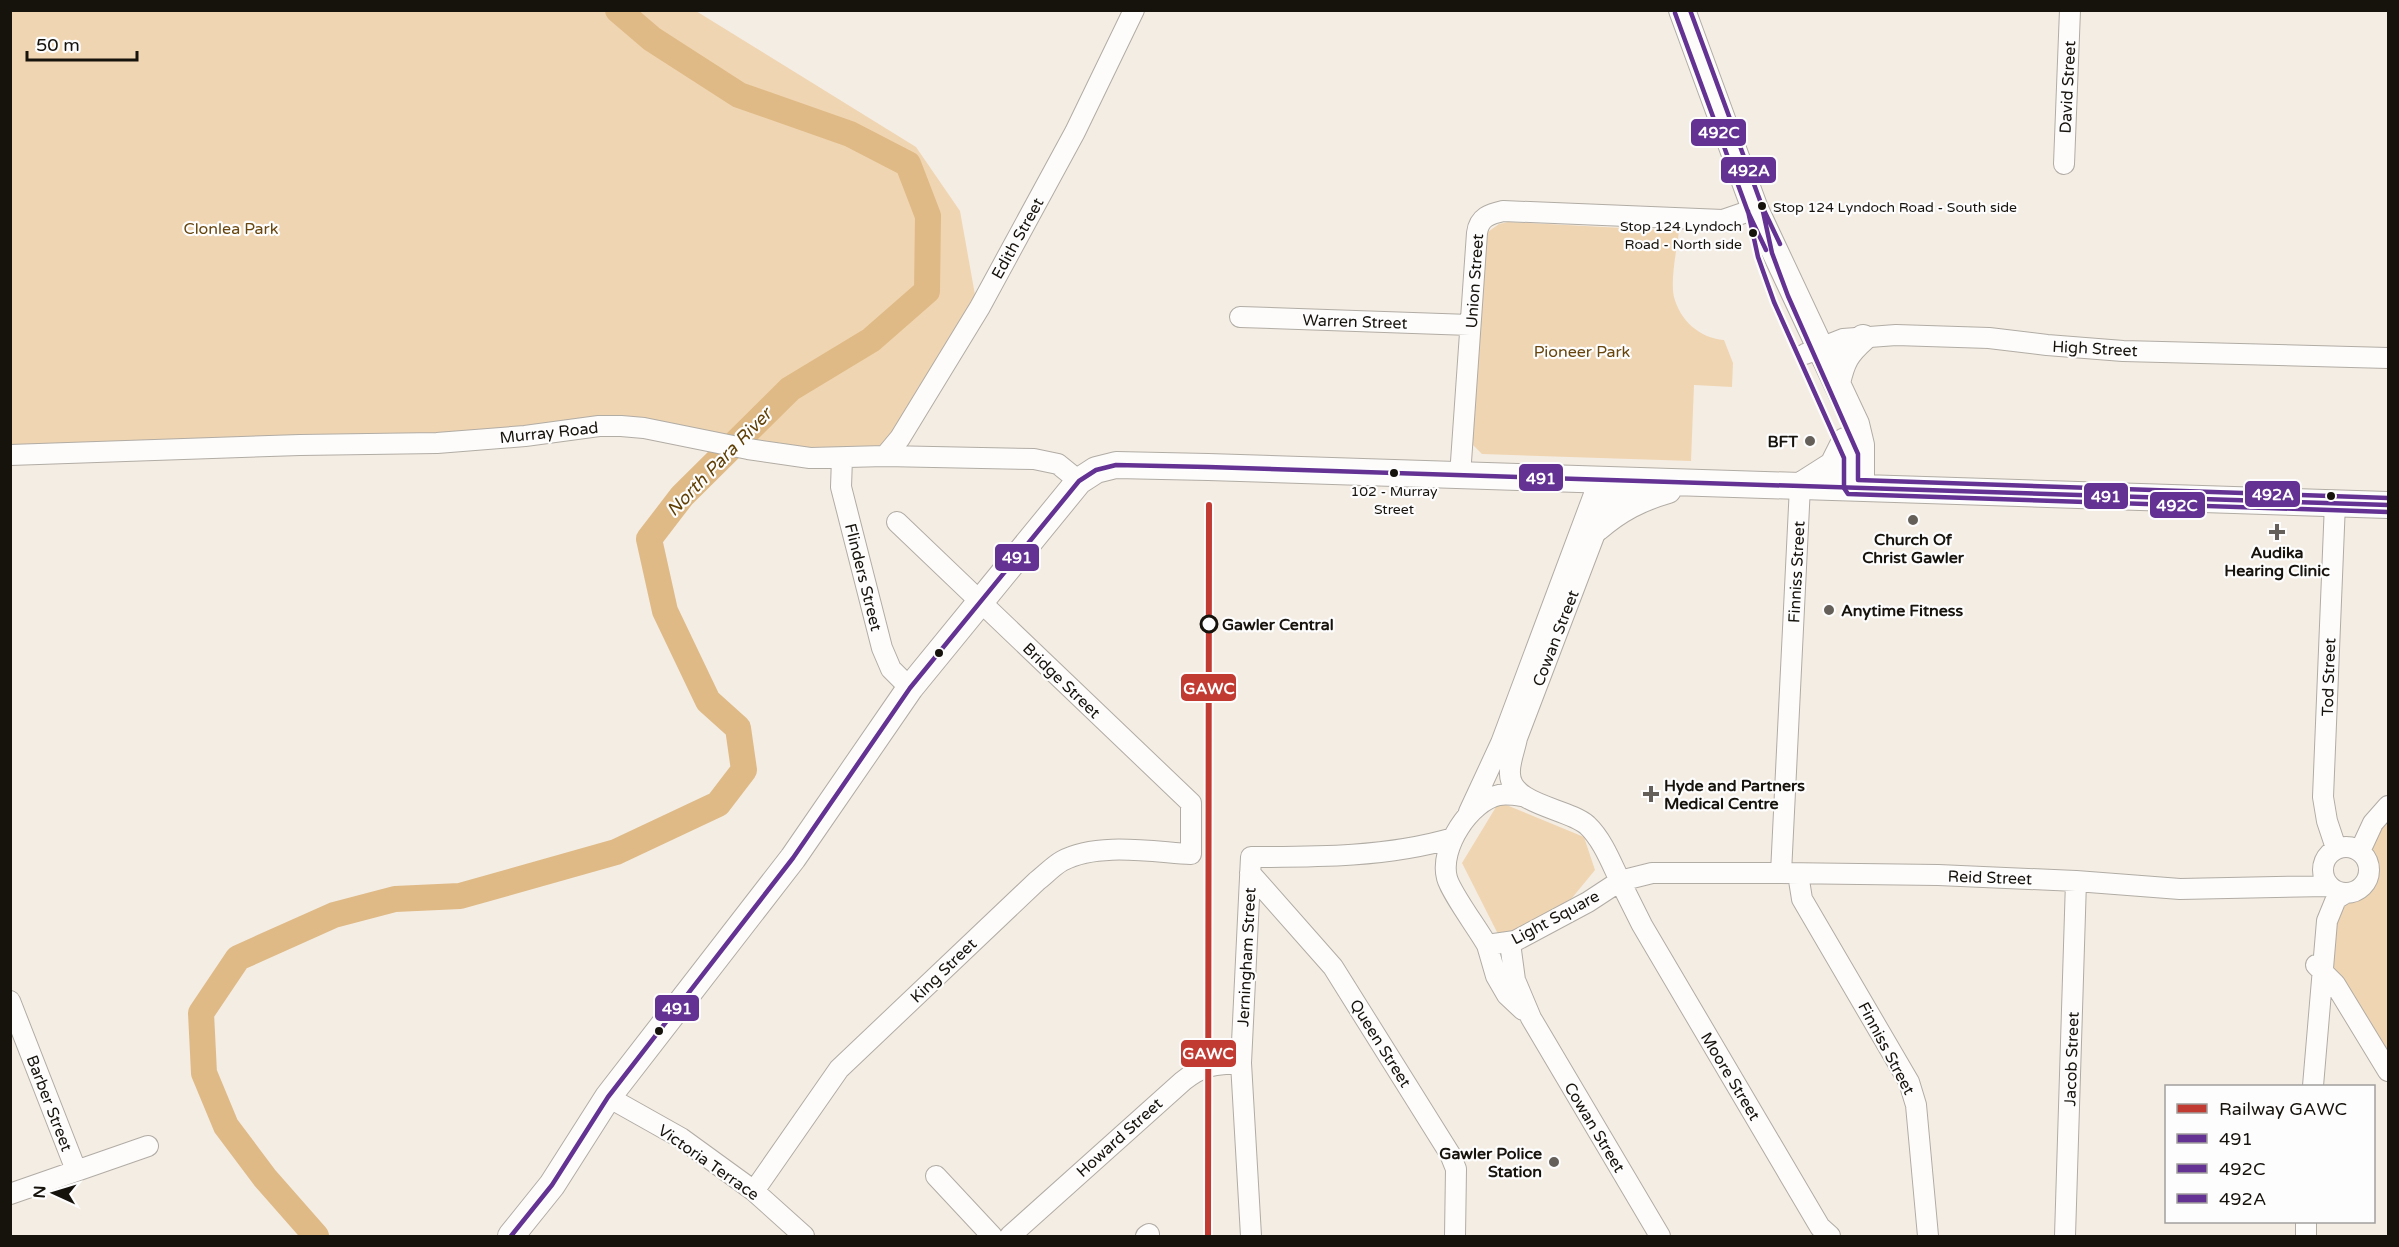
<svg xmlns="http://www.w3.org/2000/svg" width="2399" height="1247" font-family="'Varela Round',sans-serif">
<style>
.green{fill:#f0d5b2}
.lines{fill:none;stroke-linecap:round;stroke-linejoin:round}
.river{stroke:#dfba86;stroke-width:26}
.minor-casing{stroke:#b1aca4;stroke-width:22}
.major-casing{stroke:#b1aca4;stroke-width:28}
.minor{stroke:#fdfcfb;stroke-width:20}
.major{stroke:#fdfcfb;stroke-width:26}
.bus-1-casing{stroke:#fdfdfd;stroke-width:9}
.bus-2-casing{stroke:#fdfdfd;stroke-width:9}
.bus-3-casing{stroke:#fdfdfd;stroke-width:9}
.bus-1{stroke:#633293;stroke-width:4.5}
.bus-2{stroke:#633293;stroke-width:4.5}
.bus-3{stroke:#633293;stroke-width:4.5}
.rail-1-casing{stroke:#fdfdfd;stroke-width:10}
.rail-1{stroke:#c23b33;stroke-width:6}
.bus-dot{fill:#16120c;stroke:#fdfdfd;stroke-width:2}
.poi-dot{fill:#645f58;stroke:#fdfdfd;stroke-width:2}
.stop-dot{fill:#fdfdfd;stroke:#16120c;stroke-width:3}
.labels{text-anchor:middle;stroke-width:4.5;stroke-linejoin:round;paint-order:stroke}
.bus-label{font-size:14px;fill:#16120c;stroke:#fdfdfd;text-anchor:start}
.street-label{font-size:16px;fill:#16120c;stroke:#fdfdfd}
.park-label{font-size:16px;fill:#67450d;stroke:#fdfdfd}
.poi-label{font-size:16px;font-weight:bold;fill:#16120c;stroke:#fdfdfd;text-anchor:end}
.stop-label{font-size:16px;font-weight:bold;fill:#16120c;stroke:#fdfdfd;text-anchor:start}
.water-label{font-size:18px;font-style:italic;fill:#603f04;stroke:#fdfdfd}
.line-badge{stroke:#fdfdfd;stroke-width:2}
.badge-label{font-size:16px;text-anchor:middle;font-weight:bold;fill:#fff}
</style>
<rect width="100%" height="100%" fill="#f4ede4"/>
<path class="green" d="M 10,11 L 696,11 L 916,147 L 960,211 L 977,306 L 885,456 L 842,458 L 644,428 L 11,454 Z
M 1508,222 L 1679,231 C 1677,248 1670,280 1674,297 C 1680,320 1699,338 1724,340 L 1733,363 L 1732,387 L 1694,385 L 1691,461 L 1482,454 L 1470,442 L 1485,234 L 1499,224 Z
M 1499,802 L 1584,837 L 1595,870 L 1572,898 L 1519,930 L 1498,934 L 1462,863 Z
M 2388,806 L 2388,1071 L 2321,972 L 2327,921 L 2367,881 L 2369,872 L 2364,855 Z"/>
<g class="lines">
<path class="river" d="M 316,1236 L 265,1178 L 226,1126 L 204,1073 L 201,1013 L 238,958 L 334,915 L 395,899 L 460,896 L 616,852 L 718,804 L 744,770 L 738,728 L 708,701 L 665,611 L 649,539 L 682,496 L 790,389 L 871,340 L 927,291 L 928,216 L 908,164 L 850,134 L 739,95 L 652,39 L 618,10"/>
<defs>
<path id="minor" d="M 2064,164 L 2070,10
M 1240,317 L 1470,325
M 1805,354 L 1843,339 L 1896,335 L 1989,338 L 2047,345 L 2123,351 L 2388,358
M 10,455 L 300,445 L 437,443 L 525,436 L 599,426 L 621,426 L 644,428 L 748,449 L 810,458 L 885,456 L 1034,459 L 1058,464 L 1079,481
M 885,456 L 900,438 L 980,307 L 1012,248 L 1075,132 L 1134,10
M 842,458 L 841,487 L 882,648 L 891,669 L 910,688
M 1460,476 L 1477,233 C 1479,217 1490,214 1503,211 L 1723,220 L 1755,209
M 2335,503 L 2323,797 L 2327,821 L 2336,848
M 1522,796 C 1515,795 1506,794 1499,795 C 1470,801 1439,848 1447,878 C 1451,893 1478,929 1487,945 L 1515,941 L 1588,902 L 1620,881 C 1611,862 1602,839 1587,825 C 1567,808 1511,805 1510,774 C 1509,763 1515,749 1517,738 L 1597,528 L 1620,482
M 1469,812 L 1501,743 L 1599,481
M2323 870a23 23 0 1 1 46 0a23 23 0 1 1-46 0Z
M 2360,851 L 2373,823 L 2388,806
M 1250,873 L 1333,967 L 1450,1154 L 1456,1169 L 1455,1236
M 1781,873 L 1800,486
M 1798,874 L 1802,899 L 1909,1082 L 1916,1105 L 1928,1236
M 1510,943 L 1515,980 L 1531,1018 L 1660,1236
M 1487,945 L 1496,976 L 1507,995 L 1523,1010
M 2316,965 L 2335,984 L 2388,1071
M 10,1001 L 76,1170
M 2313,1086 L 2327,921 L 2336,899 L 2344,894
M 608,1097 L 681,1138 L 754,1191 L 804,1236
M 936,1176 L 992,1236
M 754,1191 L 839,1069 L 1037,881 C 1045,875 1053,866 1062,861 C 1097,842 1153,852 1191,854 L 1191,803 L 897,522
M 10,1194 L 148,1146
M 1010,1236 L 1183,1081 C 1203,1065 1215,1064 1241,1063
M 1146,1236 L 1149,1234
M 1251,1236 L 1241,1063 L 1251,857 C 1318,857 1388,857 1453,838
M 1830,1236 L 1820,1227 L 1642,925 L 1620,881 L 1652,873 L 1781,873 L 1938,875 L 2076,881 L 2180,889 L 2328,886
M 2065,1236 L 2076,881
M 2306,1236 L 2306,1222"/>
<path id="major" d="M 1682,10 L 1755,209 L 1856,424 L 1861,445 L 1861,487
M 1837,383 C 1842,361 1846,353 1863,338
M 1800,486 L 1833,465 L 1845,441
M 1597,528 C 1619,509 1640,498 1668,490
M 511,1236 L 552,1185 L 608,1097 L 793,858 L 910,688 L 1079,481 L 1096,470 L 1116,465 L 1208,467 L 2388,505"/>
</defs>
<use href="#minor" class="minor-casing"/>
<use href="#major" class="major-casing"/>
<use href="#minor" class="minor"/>
<use href="#major" class="major"/>
<defs>
<path id="bus-1" d="M 511,1236 L 552,1185 L 608,1097 L 793,858 L 910,688 L 1079,481 L 1096,470 L 1116,465 L 1208,467 L 2388,505"/>
<path id="bus-2" d="M 1675,13 L 1748,212 L 1766,250
M 1748,211 L 1758,257 L 1774,302 L 1844,458 L 1844,488 L 1848,494 L 2388,512"/>
<path id="bus-3" d="M 1690,10 L 1762,206 L 1780,244
M 1762,207 L 1772,253 L 1788,296 L 1858,454 L 1858,480 L 2388,498"/>
</defs>
<use href="#bus-1" class="bus-1-casing"/>
<use href="#bus-2" class="bus-2-casing"/>
<use href="#bus-3" class="bus-3-casing"/>
<use href="#bus-1" class="bus-1"/>
<use href="#bus-2" class="bus-2"/>
<use href="#bus-3" class="bus-3"/>
<defs>
<path id="rail-1" d="M 1208,1236 L 1209,505"/>
</defs>
<use href="#rail-1" class="rail-1-casing"/>
<use href="#rail-1" class="rail-1"/>
</g>
<g class="bus-dot">
<circle cx="1762" cy="206" r="5"/>
<circle cx="1753" cy="233" r="5"/>
<circle cx="1394" cy="473" r="5"/>
<circle cx="2331" cy="496" r="5"/>
<circle cx="939" cy="653" r="5"/>
<circle cx="659" cy="1031" r="5"/>
</g>
<g class="poi-dot">
<circle cx="1810" cy="441" r="6"/>
<circle cx="1913" cy="520" r="6"/>
<path d="M2274 523h6v6h6v6h-6v6h-6v-6h-6v-6h6z"/>
<circle cx="1829" cy="610" r="6"/>
<path d="M1648 785h6v6h6v6h-6v6h-6v-6h-6v-6h6z"/>
<circle cx="1554" cy="1162" r="6"/>
</g>
<circle class="stop-dot" cx="1209" cy="624" r="8"/>
<g class="labels">
<g class="bus-label">
<text x="1773" y="212">Stop 124 Lyndoch Road - South side</text>
<text x="1742" y="231" text-anchor="end">Stop 124 Lyndoch<tspan x="1742" dy="18">Road - North side</tspan></text>
<text x="1394" y="496" text-anchor="middle">102 - Murray<tspan x="1394" dy="18">Street</tspan></text>
</g>
<g class="street-label">
<text transform="translate(2067 87) rotate(-87)" y="6">David Street</text>
<text transform="translate(1017 238) rotate(-61)" y="6">Edith Street</text>
<text transform="translate(1474 281) rotate(-86)" y="6">Union Street</text>
<text transform="translate(1355 321) rotate(2)" y="6">Warren Street</text>
<text transform="translate(2095 348) rotate(3)" y="6">High Street</text>
<text transform="translate(549 432) rotate(-6)" y="6">Murray Road</text>
<text transform="translate(1796 572) rotate(-87)" y="6">Finniss Street</text>
<text transform="translate(864 577) rotate(76)" y="6">Flinders Street</text>
<text transform="translate(1555 638) rotate(-69)" y="6">Cowan Street</text>
<text transform="translate(2328 677) rotate(-88)" y="6">Tod Street</text>
<text transform="translate(1062 680) rotate(44)" y="6">Bridge Street</text>
<text transform="translate(1990 877) rotate(2)" y="6">Reid Street</text>
<text transform="translate(1555 917) rotate(-28)" y="6">Light Square</text>
<text transform="translate(1246 957) rotate(-87)" y="6">Jerningham Street</text>
<text transform="translate(943 970) rotate(-44)" y="6">King Street</text>
<text transform="translate(1381 1043) rotate(58)" y="6">Queen Street</text>
<text transform="translate(1887 1048) rotate(62)" y="6">Finniss Street</text>
<text transform="translate(2071 1059) rotate(-88)" y="6">Jacob Street</text>
<text transform="translate(1731 1076) rotate(59)" y="6">Moore Street</text>
<text transform="translate(50 1103) rotate(69)" y="6">Barber Street</text>
<text transform="translate(1595 1127) rotate(59)" y="6">Cowan Street</text>
<text transform="translate(1119 1137) rotate(-42)" y="6">Howard Street</text>
<text transform="translate(709 1162) rotate(35)" y="6">Victoria Terrace</text>
</g>
<g class="park-label">
<text x="231" y="234">Clonlea Park</text>
<text x="1582" y="357">Pioneer Park</text>
</g>
<g class="poi-label">
<text x="1798" y="447">BFT</text>
<text x="1913" y="545" text-anchor="middle">Church Of<tspan x="1913" dy="18">Christ Gawler</tspan></text>
<text x="2277" y="558" text-anchor="middle">Audika<tspan x="2277" dy="18">Hearing Clinic</tspan></text>
<text x="1841" y="616" text-anchor="start">Anytime Fitness</text>
<text x="1664" y="791" text-anchor="start">Hyde and Partners<tspan x="1664" dy="18">Medical Centre</tspan></text>
<text x="1542" y="1159">Gawler Police<tspan x="1542" dy="18">Station</tspan></text>
</g>
<g class="stop-label">
<text x="1222" y="630">Gawler Central</text>
</g>
<g class="water-label">
<text transform="translate(719 462) rotate(-46)" y="6">North Para River</text>
</g>
</g>
<g class="line-badge">
<rect x="1690" y="118" width="57" height="29" rx="6" fill="#633293"/>
<rect x="1720" y="156" width="57" height="28" rx="6" fill="#633293"/>
<rect x="1518" y="463" width="46" height="29" rx="6" fill="#633293"/>
<rect x="2244" y="480" width="57" height="28" rx="6" fill="#633293"/>
<rect x="2083" y="482" width="46" height="28" rx="6" fill="#633293"/>
<rect x="2149" y="491" width="57" height="28" rx="6" fill="#633293"/>
<rect x="994" y="543" width="46" height="29" rx="6" fill="#633293"/>
<rect x="1180" y="673" width="57" height="29" rx="6" fill="#c23b33"/>
<rect x="654" y="994" width="46" height="28" rx="6" fill="#633293"/>
<rect x="1180" y="1039" width="57" height="29" rx="6" fill="#c23b33"/>
</g>
<g class="badge-label">
<text x="1719" y="138">492C</text>
<text x="1749" y="176">492A</text>
<text x="1541" y="484">491</text>
<text x="2273" y="500">492A</text>
<text x="2106" y="502">491</text>
<text x="2177" y="511">492C</text>
<text x="1017" y="563">491</text>
<text x="1209" y="694">GAWC</text>
<text x="677" y="1014">491</text>
<text x="1208" y="1059">GAWC</text>
</g>
<rect width="2399" height="1247" fill="none" stroke="#16120c" stroke-width="24"/>
<rect x="2165" y="1085" width="210" height="138" fill="#fdfdfd" stroke="#a19f9d" stroke-width="1.5"/>
<rect x="2177" y="1104" width="30" height="9" fill="#c23b33" stroke="#a19f9d" stroke-width="1.5"/>
<text x="2219" y="1115" font-size="18" fill="#16120c">Railway GAWC</text>
<rect x="2177" y="1134" width="30" height="9" fill="#633293" stroke="#a19f9d" stroke-width="1.5"/>
<text x="2219" y="1145" font-size="18" fill="#16120c">491</text>
<rect x="2177" y="1164" width="30" height="9" fill="#633293" stroke="#a19f9d" stroke-width="1.5"/>
<text x="2219" y="1175" font-size="18" fill="#16120c">492C</text>
<rect x="2177" y="1194" width="30" height="9" fill="#633293" stroke="#a19f9d" stroke-width="1.5"/>
<text x="2219" y="1205" font-size="18" fill="#16120c">492A</text>
<g transform="translate(54 1193) rotate(274)" stroke="#fdfdfd" stroke-width="4.5" paint-order="stroke">
<path d="M0-4.5L10 22L0 15L-10 22Z" fill="#16120c"/>
<text y="-9" font-size="16" font-weight="bold" text-anchor="middle" fill="#16120c">N</text>
</g>
<path d="M27 51v9h110v-9" fill="none" stroke="#16120c" stroke-width="3"/>
<text x="36" y="51" font-size="18" fill="#16120c" stroke="#fdfdfd" stroke-width="4.5" paint-order="stroke">50 m</text>
</svg>
